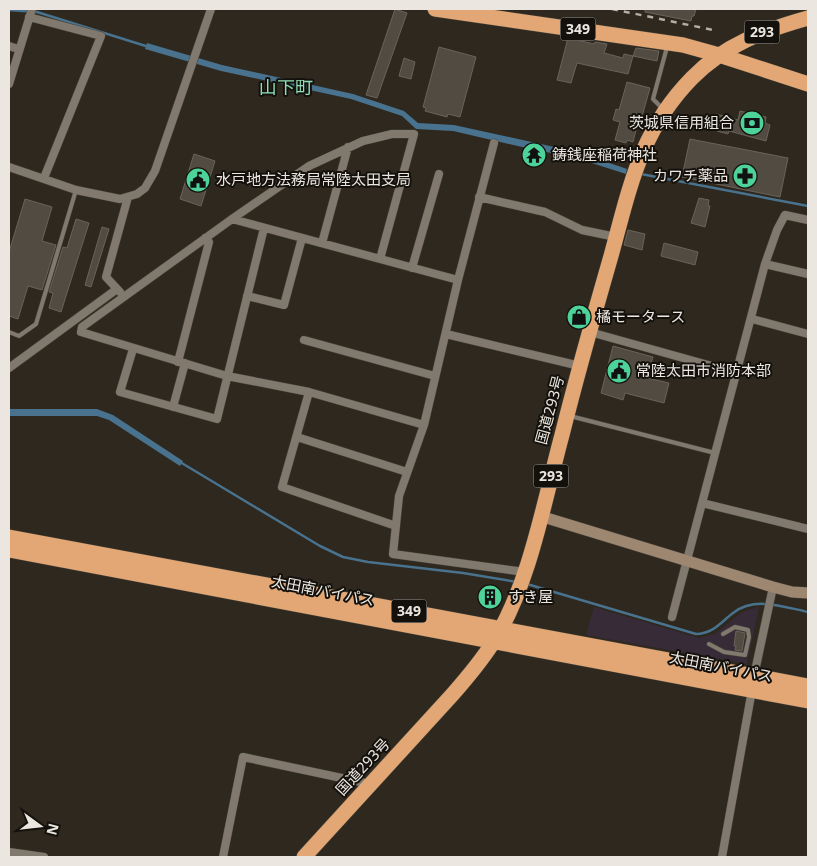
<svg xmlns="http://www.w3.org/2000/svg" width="817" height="866" font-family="'Noto Sans','Noto Sans JP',sans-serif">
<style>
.commercial{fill:#382b38}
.water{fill:#48728d}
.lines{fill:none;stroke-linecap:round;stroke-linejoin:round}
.stream{stroke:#48728d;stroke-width:2.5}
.building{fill:#524b41;stroke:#6a6358}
.lane-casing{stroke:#49443c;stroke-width:5}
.street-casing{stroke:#49443c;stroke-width:9}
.secondary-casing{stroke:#49443c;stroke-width:12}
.highway-casing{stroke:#49443c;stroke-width:16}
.lane{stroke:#81796e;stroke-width:4}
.street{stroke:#81796e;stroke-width:8}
.secondary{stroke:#9e8770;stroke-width:11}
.highway{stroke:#e2a775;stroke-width:15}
.rail{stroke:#b3aea6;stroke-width:2.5;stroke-dasharray:6 6;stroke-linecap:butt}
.labels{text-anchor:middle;stroke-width:4;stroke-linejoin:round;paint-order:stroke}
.shield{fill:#14110d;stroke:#aaa7a1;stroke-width:1}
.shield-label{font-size:14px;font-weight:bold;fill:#ebe7e0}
.poi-label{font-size:15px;fill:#ebe7e0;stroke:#14110d;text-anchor:start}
.street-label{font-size:15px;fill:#ebe7e0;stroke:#14110d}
.quarter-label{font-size:18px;fill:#8bdeb5;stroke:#14110d}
</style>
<rect width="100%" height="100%" fill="#2e281e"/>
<path class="commercial" d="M 594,607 L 699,638 L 715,634 L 737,616 L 745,611 L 759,607 L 747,664 L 586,635 Z"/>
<path class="water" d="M 147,43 L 222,65 L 353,94 L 404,111 L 418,123 L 454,125 L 577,152 L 627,169 L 626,174 L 576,158 L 531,149 L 453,131 L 416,129 L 402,116 L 351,99 L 221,71 L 145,49 Z
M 9,409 L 97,409 L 113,415 L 183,461 L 180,466 L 109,420 L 97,416 L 9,416 Z"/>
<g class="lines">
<path class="stream" d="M 9,10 L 37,12 L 149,47
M 641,174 L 808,206
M 180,462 L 320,546 L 343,557 L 368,562 L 463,573 L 517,582
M 527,584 L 696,634 C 713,634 721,622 733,613 C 755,596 784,607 808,612"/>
</g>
<path class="building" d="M 395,9 L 407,13 L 377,98 L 366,95 Z
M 645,9 L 696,9 L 694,16 L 692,16 L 691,21 L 645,12 Z
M 568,38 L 594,44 L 595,42 L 607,44 L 604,53 L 623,58 L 624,54 L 633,56 L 628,74 L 577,63 L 571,83 L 557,80 Z
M 439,47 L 476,57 L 460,117 L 448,114 L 447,117 L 425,111 L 426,108 L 423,107 Z
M 636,48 L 659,51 L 657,61 L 633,56 Z
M 404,58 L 415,62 L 411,79 L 399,76 Z
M 627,82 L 650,88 L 639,127 L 637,126 L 633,142 L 627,140 L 626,143 L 615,140 L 620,122 L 613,120 L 616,109 L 619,110 Z
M 740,111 L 766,117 L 765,123 L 770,125 L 766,141 L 729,131 L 728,134 L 717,131 L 719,122 L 714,121 L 716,114 L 738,120 Z
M 690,139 L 788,158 L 780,197 L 682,177 Z
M 194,154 L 215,161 L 201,206 L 180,199 Z
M 699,198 L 709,200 L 708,206 L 710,206 L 705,227 L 691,223 Z
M 25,199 L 52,207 L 42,241 L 56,245 L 42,290 L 28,286 L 18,319 L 9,316 L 9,252 Z
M 76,219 L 89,223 L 61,312 L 49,308 L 53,293 L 49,292 L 63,247 L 67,248 Z
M 102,227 L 109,229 L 91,287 L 85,285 Z
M 628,230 L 645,234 L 642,250 L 624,245 Z
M 664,243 L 698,252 L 695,265 L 661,256 Z
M 573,308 L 586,311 L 581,326 L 569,323 Z
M 613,346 L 653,357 L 647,378 L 669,383 L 664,403 L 625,393 L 623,400 L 601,393 Z
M 500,590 L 495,604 L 481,603 L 483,592 Z
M 736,631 L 745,633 L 742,651 L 735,650 L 736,646 L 734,646 Z"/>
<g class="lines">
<defs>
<path id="lane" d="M 663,109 L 653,99 L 667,47
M 9,332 L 19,336 L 36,324 L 76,190
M 570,416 L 715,453
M 709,644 L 724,652 L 745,655 L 749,637 L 748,630 L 735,627 L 723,634"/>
<path id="street" d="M 29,17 L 101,36 L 44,178
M 9,46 L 18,49
M 9,84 L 32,9
M 494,143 L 458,280 L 424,425 L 399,496 L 393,554 L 525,572
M 9,167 L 76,190 L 120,199 L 137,194 L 145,188 L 155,171 L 211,9
M 479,197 L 545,212 L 582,230 L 616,237
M 232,219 L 458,280
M 322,243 L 348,147
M 380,259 L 414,134 L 392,134 L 363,141 L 309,166 L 232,219 L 82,327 L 81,332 L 227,376 L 309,392 L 424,425
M 765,264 L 808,274
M 412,268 L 439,174
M 120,292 L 106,277 L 128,197
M 247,296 L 284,305 L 302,238
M 752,319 L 808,334
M 590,332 L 737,373
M 446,334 L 580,366
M 304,340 L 435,376
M 133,349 L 120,392 L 217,419 L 264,228
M 178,362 L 209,242 L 205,238
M 9,368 L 117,289
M 309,392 L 282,487 L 396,526
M 173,407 L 185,363
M 297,437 L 407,472
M 702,503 L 808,529
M 672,617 L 765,264 L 777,230 L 785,215 L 808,220
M 754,676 L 773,587
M 9,852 L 44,857
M 223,857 L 243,757 L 370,784
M 722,857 L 752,690"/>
<path id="secondary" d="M 540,516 L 773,587 L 792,592 L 808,593"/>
<path id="highway" d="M 435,9 L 683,45 L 719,55 L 808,84
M 9,537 L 808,686
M 9,550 L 808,701
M 304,857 L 452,695 C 467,678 482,660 494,641 C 530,583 544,501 562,435 C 577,375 594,315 611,256 C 630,187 640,131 692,78 C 724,45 765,30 808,18"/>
</defs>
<use href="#lane" class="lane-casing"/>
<use href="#street" class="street-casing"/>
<use href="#secondary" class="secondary-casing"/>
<use href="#highway" class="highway-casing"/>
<use href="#lane" class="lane"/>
<use href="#street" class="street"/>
<use href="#secondary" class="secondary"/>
<use href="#highway" class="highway"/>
<path class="rail" d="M 612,9 L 713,30"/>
</g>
<defs>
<symbol id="bank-disc" viewBox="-11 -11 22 22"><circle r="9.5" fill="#4dd39a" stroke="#14110d"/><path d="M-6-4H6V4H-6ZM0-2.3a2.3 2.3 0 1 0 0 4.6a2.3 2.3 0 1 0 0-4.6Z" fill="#111"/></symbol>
<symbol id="temple-disc" viewBox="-11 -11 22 22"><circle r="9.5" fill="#4dd39a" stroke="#14110d"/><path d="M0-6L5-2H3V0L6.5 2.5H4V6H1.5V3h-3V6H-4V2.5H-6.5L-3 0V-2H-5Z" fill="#111"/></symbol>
<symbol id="pharmacy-disc" viewBox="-11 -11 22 22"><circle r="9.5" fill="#4dd39a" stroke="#14110d"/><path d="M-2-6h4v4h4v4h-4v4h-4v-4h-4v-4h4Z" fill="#111"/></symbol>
<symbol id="civic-disc" viewBox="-11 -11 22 22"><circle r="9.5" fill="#4dd39a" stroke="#14110d"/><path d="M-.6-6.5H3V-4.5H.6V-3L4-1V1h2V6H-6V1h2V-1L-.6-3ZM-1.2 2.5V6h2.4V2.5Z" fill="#111"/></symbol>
<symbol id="shop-disc" viewBox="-11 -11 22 22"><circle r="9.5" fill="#4dd39a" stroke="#14110d"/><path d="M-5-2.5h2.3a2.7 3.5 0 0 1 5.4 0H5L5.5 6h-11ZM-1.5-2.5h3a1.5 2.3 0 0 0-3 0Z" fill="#111"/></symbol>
<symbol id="building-disc" viewBox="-11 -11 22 22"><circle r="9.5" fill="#4dd39a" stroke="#14110d"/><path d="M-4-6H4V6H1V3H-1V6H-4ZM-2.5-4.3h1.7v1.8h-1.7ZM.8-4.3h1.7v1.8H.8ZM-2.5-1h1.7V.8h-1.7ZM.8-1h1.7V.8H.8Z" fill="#111"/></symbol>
</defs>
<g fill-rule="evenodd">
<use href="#bank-disc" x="738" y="109" width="28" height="28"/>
<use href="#temple-disc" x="520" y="141" width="28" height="28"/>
<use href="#pharmacy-disc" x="731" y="162" width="28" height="28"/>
<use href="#civic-disc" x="184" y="166" width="28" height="28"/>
<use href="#shop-disc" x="565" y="303" width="28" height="28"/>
<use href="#civic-disc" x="605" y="357" width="28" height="28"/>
<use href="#building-disc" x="476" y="583" width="28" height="28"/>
</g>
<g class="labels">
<g class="shield">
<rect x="560.5" y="17.5" width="35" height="23" rx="4"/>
<rect x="744.5" y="20.5" width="35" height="23" rx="4"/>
<rect x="533.5" y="464.5" width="35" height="23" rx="4"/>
<rect x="391.5" y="599.5" width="35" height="23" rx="4"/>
</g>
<g class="shield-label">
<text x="578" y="34">349</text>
<text x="762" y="37">293</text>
<text x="551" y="481">293</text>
<text x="409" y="616">349</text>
</g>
<g class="poi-label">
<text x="734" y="128" text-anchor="end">茨城県信用組合</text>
<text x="552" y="160">鋳銭座稲荷神社</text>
<text x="728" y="181" text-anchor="end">カワチ薬品</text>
<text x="216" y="185">水戸地方法務局常陸太田支局</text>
<text x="596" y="322">橘モータース</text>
<text x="636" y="376">常陸太田市消防本部</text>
<text x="508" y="602">すき屋</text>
</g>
<g class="street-label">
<text transform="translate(550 410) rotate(-75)" y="5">国道293号</text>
<text transform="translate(323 591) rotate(11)" y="5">太田南バイパス</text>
<text transform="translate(721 667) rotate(11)" y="5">太田南バイパス</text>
<text transform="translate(363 767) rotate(-47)" y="5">国道293号</text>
</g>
<g class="quarter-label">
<text x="286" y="94">山下町</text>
</g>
</g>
<rect width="817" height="866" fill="none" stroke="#ebe7e0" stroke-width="20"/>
<g transform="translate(40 826) rotate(105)" stroke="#14110d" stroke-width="4" paint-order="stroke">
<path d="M0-4L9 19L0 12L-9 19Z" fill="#ebe7e0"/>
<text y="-8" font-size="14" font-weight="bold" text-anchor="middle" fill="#ebe7e0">N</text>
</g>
</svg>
